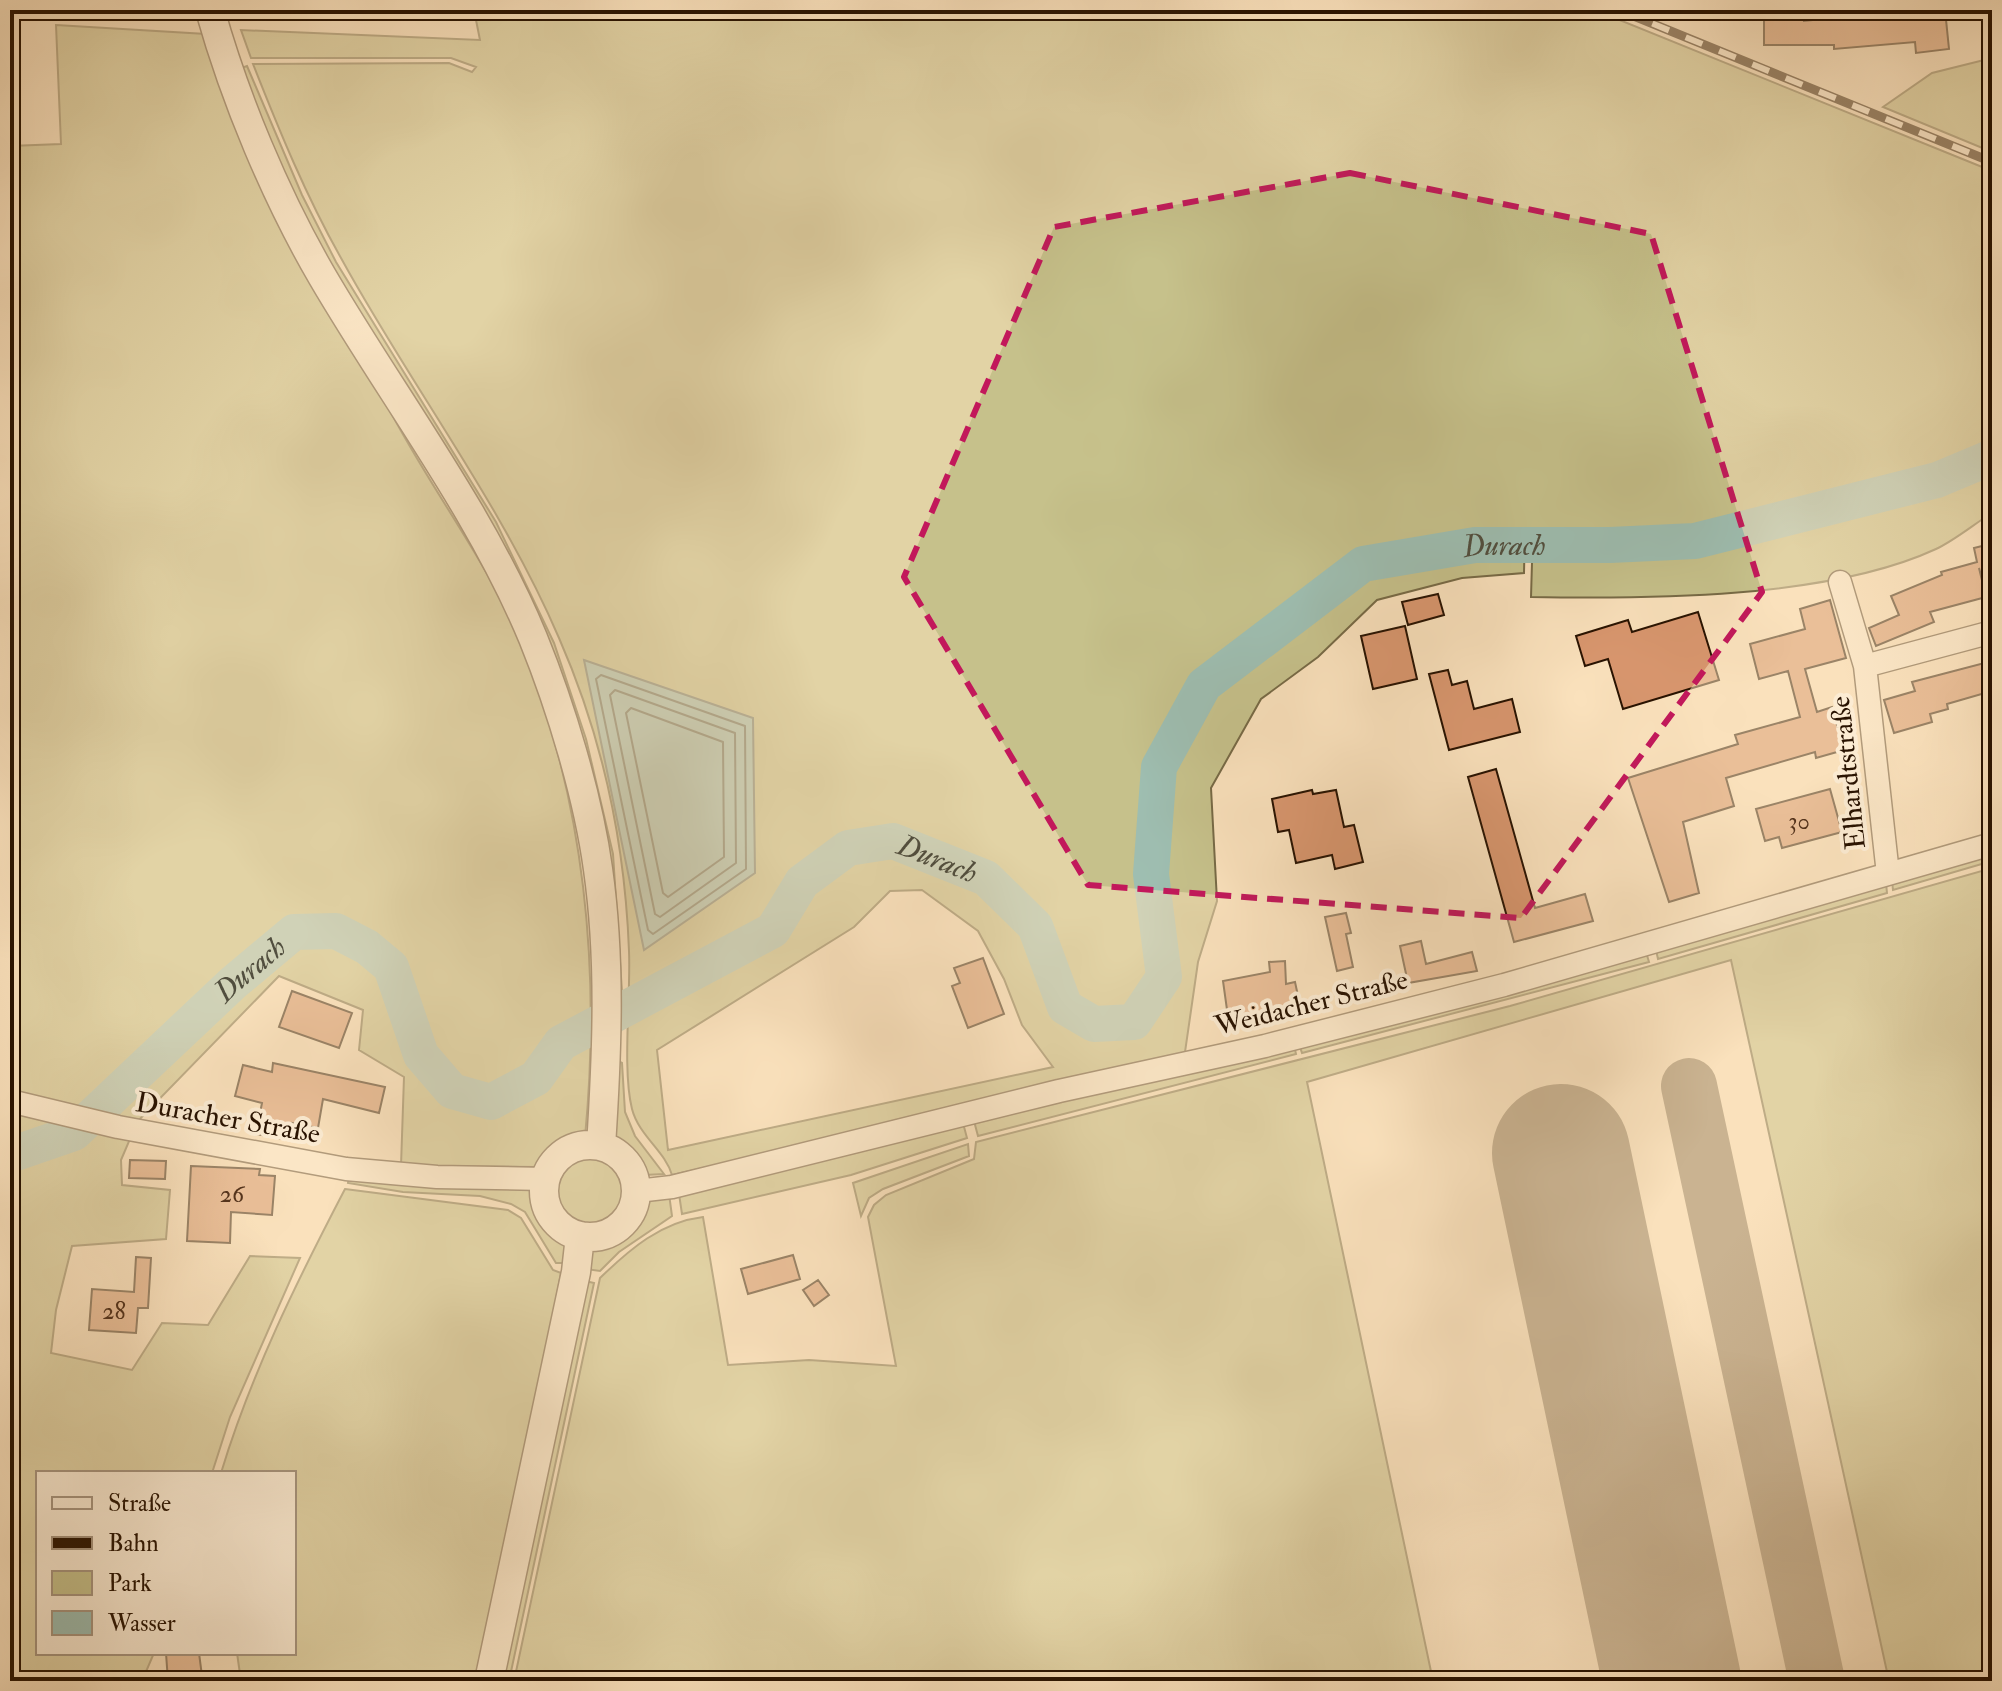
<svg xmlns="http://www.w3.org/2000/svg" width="2002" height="1691" font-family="'IM FELL Double Pica',serif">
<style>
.green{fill:#c6c18b;stroke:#776a46;stroke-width:2;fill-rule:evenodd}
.water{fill:#9ebeb1;stroke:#6f796a;stroke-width:2}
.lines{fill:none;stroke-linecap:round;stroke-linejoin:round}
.shore{stroke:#636858;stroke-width:2}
.river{stroke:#9ebeb1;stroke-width:36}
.taxiway{stroke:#917a5e;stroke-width:56}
.runway{stroke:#917a5e;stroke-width:138}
.building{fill:#d8966e;stroke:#281200;stroke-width:2}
.minor-casing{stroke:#5c462f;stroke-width:25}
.tertiary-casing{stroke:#5c462f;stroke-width:31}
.minor{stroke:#fcecd3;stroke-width:22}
.tertiary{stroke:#fcecd3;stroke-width:28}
.rail-casing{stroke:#281200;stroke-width:9}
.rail{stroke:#fcecd3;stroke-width:6;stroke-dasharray:18;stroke-linecap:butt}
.marked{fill:none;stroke:#c2185b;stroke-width:6;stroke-dasharray:16 10;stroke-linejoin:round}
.labels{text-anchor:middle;stroke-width:8;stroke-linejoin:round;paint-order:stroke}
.number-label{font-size:24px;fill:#54331c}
.street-label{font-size:28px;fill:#281200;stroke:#fcecd3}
.water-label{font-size:30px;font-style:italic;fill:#514e3e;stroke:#fcecd3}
</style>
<rect width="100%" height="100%" fill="#fae1bc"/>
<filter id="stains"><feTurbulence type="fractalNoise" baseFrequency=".0025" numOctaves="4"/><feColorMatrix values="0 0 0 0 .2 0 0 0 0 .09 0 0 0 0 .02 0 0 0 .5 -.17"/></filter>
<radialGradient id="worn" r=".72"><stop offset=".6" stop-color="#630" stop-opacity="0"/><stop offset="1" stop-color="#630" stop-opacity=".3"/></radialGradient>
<path class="green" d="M 474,10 L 1595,10 L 1992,171 L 1992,513 C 1974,524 1955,540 1936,549 C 1828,599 1649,599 1531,597 L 1533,528 L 1525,528 L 1524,573 L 1462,578 L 1377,600 L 1318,657 L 1261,699 L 1211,788 L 1217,901 L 1198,962 L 1184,1059 L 672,1175 C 665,1151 639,1136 632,1109 C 622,1069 631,995 629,951 C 625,844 602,736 559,638 C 501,503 411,386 341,258 C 306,196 279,130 253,64 L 449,63 L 472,72 L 476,67 L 451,58 L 251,58 L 241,30 L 480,40 ZM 922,890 L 978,931 L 1004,979 L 1022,1025 L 1053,1067 L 668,1150 L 657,1050 L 854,927 L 890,891 Z
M 56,25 L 206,34 C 266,157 325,281 386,403 C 428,486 487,559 522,645 C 585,801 601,971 585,1137 C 564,1139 552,1150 539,1167 L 401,1166 L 404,1077 L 359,1050 L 363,1010 L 279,976 L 138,1121 L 10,1091 L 10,146 L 61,144 Z
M 1992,58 L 1992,152 L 1883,107 L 1932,73 Z
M 247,66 L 302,195 L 336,262 L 496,522 L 554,643 L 586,739 L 613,854 L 622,992 L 618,992 L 576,733 L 406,397 L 293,199 L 241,68 Z
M 1992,852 L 1992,861 L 1893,890 L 1892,881 Z
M 1992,868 L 1992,1681 L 1889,1681 L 1731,960 L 1307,1082 L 1433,1681 L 514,1681 L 600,1278 C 630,1249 661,1222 703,1217 L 728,1365 L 809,1360 L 896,1366 L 868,1217 L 874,1205 L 886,1195 L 974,1159 L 976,1142 L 1510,1006 Z
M 1886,883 L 1887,893 L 1658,959 L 1656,950 Z
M 1646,952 L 1649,962 L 1302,1053 L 1299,1044 Z
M 1294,1045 L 1296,1054 L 978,1136 L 974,1121 Z
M 618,1061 L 622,1063 L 625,1112 L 635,1136 L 664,1174 L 644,1175 L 629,1148 L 613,1139 Z
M 10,1110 L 130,1139 L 121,1160 L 122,1185 L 170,1190 L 166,1239 L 72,1246 L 56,1310 L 51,1353 L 132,1370 L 162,1323 L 208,1325 L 250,1256 L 300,1258 L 230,1417 L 212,1473 L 38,1473 L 38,1653 L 154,1653 L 142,1681 L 10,1681 Z
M 963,1123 L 967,1138 L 851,1175 L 682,1214 L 679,1194 Z
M 968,1144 L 969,1156 L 883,1189 L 869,1198 L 861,1216 L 853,1183 Z
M554 1191a37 37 0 1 1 74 0a37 37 0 1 1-74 0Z
M 349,1176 L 536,1189 C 537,1212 547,1228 567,1240 L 563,1263 L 556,1263 L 525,1212 L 511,1204 L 480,1196 L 403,1192 L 348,1183 Z
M 345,1189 L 508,1210 L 521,1218 L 553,1270 L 561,1273 L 527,1455 L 477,1681 L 241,1681 L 237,1653 L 294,1653 L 294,1473 L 221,1473 C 251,1374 297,1281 345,1189 Z
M 669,1194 L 672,1216 L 619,1252 L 600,1271 L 586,1269 L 591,1246 C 621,1242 637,1228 645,1199 Z
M 581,1280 L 594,1283 L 509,1681 L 498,1681 Z"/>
<path class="water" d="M 584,660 L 753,718 L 755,873 L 644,950 Z"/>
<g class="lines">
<path class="shore" d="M 601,675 L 745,726 L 746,869 L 653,934 L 648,930 L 596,679 Z
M 615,690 L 735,733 L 736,863 L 660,917 L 655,914 L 610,695 Z
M 631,708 L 723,742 L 724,857 L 668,897 L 663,893 L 626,713 Z"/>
<path class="river" id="s1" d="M 10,1155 L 74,1133 L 233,983 L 294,932 L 336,931 L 367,947 L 391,967 L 421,1055 L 452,1091 L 491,1102 L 536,1078 L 561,1043 L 773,930 L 802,882 L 848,848 L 893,841 L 986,878 L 1035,926 L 1065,1007 L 1094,1024 L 1134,1022 L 1164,977 L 1151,874 L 1159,767 L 1204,685 L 1363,564 L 1475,545 L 1610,545 L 1695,541 L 1937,480 L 1992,457"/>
<path class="taxiway" d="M 1689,1086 L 1817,1681"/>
<path class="runway" d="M 1561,1153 L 1672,1681"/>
</g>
<path class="building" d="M 1912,10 L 1945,10 L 1949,49 L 1916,53 L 1915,42 L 1834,49 L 1834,45 L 1764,45 L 1764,12 L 1804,12 L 1804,21 Z
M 1990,544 L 1992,597 L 1987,597 L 1979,568 L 1986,597 L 1930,612 L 1934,622 L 1876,646 L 1869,628 L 1899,615 L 1891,596 L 1942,575 L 1941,572 L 1977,562 L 1974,548 Z
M 1438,594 L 1444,615 L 1408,625 L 1402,602 Z
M 1830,600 L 1846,658 L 1805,669 L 1817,712 L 1832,707 L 1844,750 L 1816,758 L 1815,752 L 1726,778 L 1734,806 L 1683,822 L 1699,893 L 1669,902 L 1628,778 L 1738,744 L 1735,735 L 1800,717 L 1788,671 L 1759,679 L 1750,644 L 1805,629 L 1800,609 Z
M 1698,612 L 1719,680 L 1623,709 L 1608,659 L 1585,666 L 1576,636 L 1628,620 L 1632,632 Z
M 1405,626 L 1417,679 L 1373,689 L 1361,636 Z
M 1992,661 L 1992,691 L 1947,704 L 1948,709 L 1930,714 L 1932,722 L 1894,733 L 1884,700 L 1915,691 L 1912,682 Z
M 1448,670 L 1452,685 L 1467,681 L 1474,709 L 1512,699 L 1520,732 L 1449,750 L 1429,674 Z
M 1496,769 L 1535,908 L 1585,894 L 1593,921 L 1514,942 L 1468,777 Z
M 1830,789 L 1842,832 L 1782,848 L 1779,837 L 1765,841 L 1756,809 Z
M 1312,790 L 1313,794 L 1336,790 L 1344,827 L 1354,825 L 1363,862 L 1335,869 L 1332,855 L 1296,863 L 1289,830 L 1278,832 L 1272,799 Z
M 1346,913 L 1351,933 L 1346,934 L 1353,967 L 1337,971 L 1325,917 Z
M 1421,941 L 1426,964 L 1472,952 L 1477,971 L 1408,983 L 1400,946 Z
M 983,958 L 1004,1014 L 968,1028 L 952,986 L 960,983 L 954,968 Z
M 1285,961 L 1286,984 L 1295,982 L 1301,1010 L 1229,1024 L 1223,981 L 1270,972 L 1269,962 Z
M 292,991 L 352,1013 L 339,1048 L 279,1027 Z
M 273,1063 L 385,1087 L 379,1113 L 323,1099 L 318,1128 L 292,1123 L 289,1140 L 256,1134 L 262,1103 L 235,1096 L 243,1065 L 272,1072 Z
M 130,1160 L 166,1161 L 165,1179 L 129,1178 Z
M 191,1166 L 260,1169 L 259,1175 L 275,1176 L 272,1215 L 231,1212 L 230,1243 L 187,1241 Z
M 793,1255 L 800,1279 L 748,1294 L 741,1269 Z
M 136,1257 L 151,1258 L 148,1308 L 138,1308 L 136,1333 L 89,1330 L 92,1289 L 134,1292 Z
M 818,1280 L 829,1295 L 814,1306 L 803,1290 Z
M 166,1653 L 199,1653 L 202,1676 L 168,1681 Z"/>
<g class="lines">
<defs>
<path id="minor" d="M 1840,582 L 1865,666 L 1888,874
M 1865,666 L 1992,632
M 10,1101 L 118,1127 L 346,1169 L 437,1177 L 545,1179
M 637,1191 L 672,1187 L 1059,1091 L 1265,1046 L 1504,985 L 1992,844"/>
<path id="tertiary" d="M 210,10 C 235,99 276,197 322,276 C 392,396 480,510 533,638 C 561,707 588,796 598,869 C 611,960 607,1054 601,1146
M544 1191a46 46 0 1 1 92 0a46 46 0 1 1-92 0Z
M 489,1681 L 576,1272 L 580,1236"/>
</defs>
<use href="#minor" class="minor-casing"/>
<use href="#tertiary" class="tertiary-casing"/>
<use href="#minor" class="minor"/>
<use href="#tertiary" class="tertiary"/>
<defs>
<path id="rail" d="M 1619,10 L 1992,162"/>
</defs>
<use href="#rail" class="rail-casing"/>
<use href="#rail" class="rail"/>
</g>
<path d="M0 0H2002V1691H0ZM 1350,173 L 1651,234 L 1762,592 L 1521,918 L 1088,885 L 904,577 L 1054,227 Z" fill="#fae1bc" fill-opacity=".55" fill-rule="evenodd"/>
<path class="marked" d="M 1350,173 L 1651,234 L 1762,592 L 1521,918 L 1088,885 L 904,577 L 1054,227 Z"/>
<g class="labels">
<g class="number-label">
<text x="1799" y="829">30</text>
<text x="232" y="1202">26</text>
<text x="114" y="1319">28</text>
</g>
<g class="street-label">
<text transform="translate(1847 773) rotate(-96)" y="10">Elhardtstraße</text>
<text transform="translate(1311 1002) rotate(-14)" y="10">Weidacher Straße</text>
<text transform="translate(228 1117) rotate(10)" y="10">Duracher Straße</text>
</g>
<g class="water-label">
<text dy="10" stroke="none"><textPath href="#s1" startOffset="2178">Durach</textPath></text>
<text dy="10" stroke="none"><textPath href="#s1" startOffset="1196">Durach</textPath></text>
<text dy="10" stroke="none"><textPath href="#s1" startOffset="308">Durach</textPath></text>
</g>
</g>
<rect width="2002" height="1691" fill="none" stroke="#fae1bc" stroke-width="40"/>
<rect x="12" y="12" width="1978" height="1667" fill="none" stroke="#281200" stroke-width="4"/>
<rect x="20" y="20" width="1962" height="1651" fill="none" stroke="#281200" stroke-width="2"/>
<rect x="36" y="1471" width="260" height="184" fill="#fcecd3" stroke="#a7957f" stroke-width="2"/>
<rect x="52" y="1497" width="40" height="12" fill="#fcecd3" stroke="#a7957f" stroke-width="2"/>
<text x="108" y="1511" font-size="24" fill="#281200">Straße</text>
<rect x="52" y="1537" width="40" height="12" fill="#281200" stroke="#a7957f" stroke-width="2"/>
<text x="108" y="1551" font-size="24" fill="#281200">Bahn</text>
<rect x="52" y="1571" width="40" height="24" fill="#c6c18b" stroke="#a7957f" stroke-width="2"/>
<text x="108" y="1591" font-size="24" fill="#281200">Park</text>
<rect x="52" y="1611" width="40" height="24" fill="#9ebeb1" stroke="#a7957f" stroke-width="2"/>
<text x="108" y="1631" font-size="24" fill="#281200">Wasser</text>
<rect width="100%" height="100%" filter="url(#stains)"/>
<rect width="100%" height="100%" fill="url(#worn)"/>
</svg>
